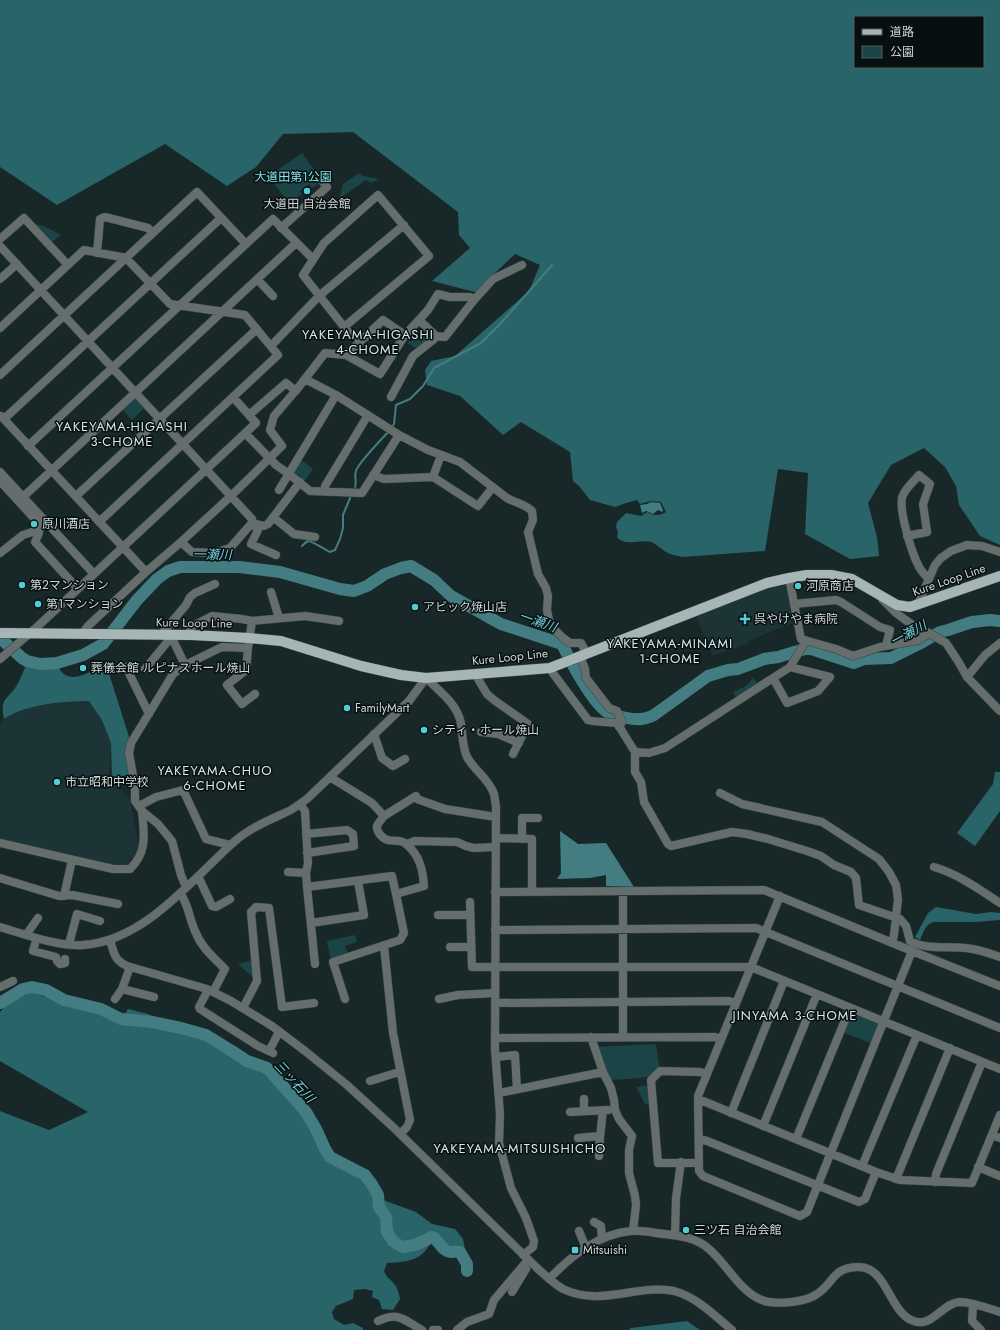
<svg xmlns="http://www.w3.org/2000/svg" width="1000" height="1330" font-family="Jost,'Noto Sans JP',sans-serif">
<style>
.built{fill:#1c3436}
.green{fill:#1b4447}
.forest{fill:#296469;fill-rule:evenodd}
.water{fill:#437d82}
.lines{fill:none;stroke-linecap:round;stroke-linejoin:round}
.stream{stroke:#437d82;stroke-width:2}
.river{stroke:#437d82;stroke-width:12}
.minor-casing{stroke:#354445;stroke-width:9}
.major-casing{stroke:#354445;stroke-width:11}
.minor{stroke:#656d6d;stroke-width:8}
.major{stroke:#a6b6b7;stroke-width:10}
.poi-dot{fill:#52ccd5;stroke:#080f10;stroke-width:1.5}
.labels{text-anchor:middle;stroke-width:3;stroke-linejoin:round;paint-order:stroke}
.park-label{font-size:12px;fill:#82e2ea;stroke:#080f10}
.poi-label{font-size:12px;fill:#ced7d8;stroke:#080f10;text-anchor:start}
.street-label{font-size:12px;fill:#ced7d8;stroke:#080f10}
.neighbourhood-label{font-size:13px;letter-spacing:1px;fill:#d4e8e9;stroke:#080f10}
.water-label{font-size:13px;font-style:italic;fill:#71d1d9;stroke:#080f10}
</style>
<rect width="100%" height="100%" fill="#182829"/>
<path class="built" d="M 788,583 L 792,623 L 749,641 L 749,643 L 713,656 L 695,614 L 766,586 Z
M 69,701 L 89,701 L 102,720 L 111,743 L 110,769 L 108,774 L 115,784 L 130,799 L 139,847 L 135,856 L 130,858 L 128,864 L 109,864 L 0,839 L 0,727 L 2,720 L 8,716 L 33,707 Z"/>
<path class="green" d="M 302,153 L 322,181 L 312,188 L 309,184 L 300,191 L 302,194 L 289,204 L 269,176 Z
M 359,173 L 363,176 L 379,179 L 371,183 L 366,180 L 339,199 L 343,184 Z
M 29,223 L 44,226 L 61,235 L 49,245 Z
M 420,330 L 425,331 L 433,336 L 418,349 L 407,343 Z
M 132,396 L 144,408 L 132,420 L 120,407 Z
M 299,458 L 313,469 L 302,485 L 289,474 Z
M 753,678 L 759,685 L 737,699 L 733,692 L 746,686 Z
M 355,935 L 357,942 L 345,946 L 349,956 L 333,960 L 330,957 L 327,941 Z
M 253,960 L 256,980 L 238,964 Z
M 850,1008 L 884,1021 L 873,1044 L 840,1031 Z
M 656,1044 L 660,1071 C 651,1080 620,1079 607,1080 L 594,1047 Z
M 651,1085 L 653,1105 L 645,1104 L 636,1087 Z"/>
<path class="forest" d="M 0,0 L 1000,0 L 1000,545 L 980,536 L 959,505 L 956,486 L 945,467 L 924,448 L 891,465 L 868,503 L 877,537 L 879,556 L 850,559 L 805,534 L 808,473 L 778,469 L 765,551 L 682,557 C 678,556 673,555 670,554 C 663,551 657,544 651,542 C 640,539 625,547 617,537 L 618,532 L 616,527 L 617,522 L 626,513 L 641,516 L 647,512 C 653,516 660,516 666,512 L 661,502 L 651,501 L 640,504 L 637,500 L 626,503 L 615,507 L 590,500 L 580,487 L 573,481 L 570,452 L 521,422 L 503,435 L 460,396 L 427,385 L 425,370 L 431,361 L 455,356 L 529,291 L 540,265 L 515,254 L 475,292 L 432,281 L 470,248 L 459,235 L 458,212 L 353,132 L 283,134 L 256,167 L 227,186 L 165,144 L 57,205 L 0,167 ZM 855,17 L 983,17 L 983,67 L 855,67 Z
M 106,664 L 131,743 L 132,773 L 112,780 L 111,743 L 102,720 L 89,701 C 63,701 27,704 4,719 C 0,698 6,701 15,688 C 20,681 23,672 26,665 L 40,668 L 58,666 C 68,688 91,671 106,664 Z
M 995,772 L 1000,772 L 1000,811 L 975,846 L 957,833 L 993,784 Z
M 936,907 L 976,914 L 991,912 L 1000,913 L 1000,920 L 976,922 L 934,922 C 925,924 923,933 920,940 L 915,937 L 928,913 Z
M 31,992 L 68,1004 L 125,1014 L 128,1009 L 148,1014 L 217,1044 L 269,1073 L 303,1113 L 317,1138 L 321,1147 L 323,1154 L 329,1159 L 343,1165 L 361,1177 L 375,1197 L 416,1212 L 432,1224 L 455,1229 L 463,1239 L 466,1255 L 456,1249 L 447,1248 L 436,1237 C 431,1241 431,1243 428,1247 C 419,1262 402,1262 387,1263 L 384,1271 C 387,1279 390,1278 394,1284 C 398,1288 399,1294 400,1299 L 393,1310 L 382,1309 L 379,1300 L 372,1297 L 373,1291 L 365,1289 L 354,1290 L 353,1299 L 336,1306 L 332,1312 L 334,1319 L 344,1325 L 353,1323 L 363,1328 L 363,1330 L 0,1330 L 0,1111 L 49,1130 L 88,1112 L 0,1061 L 0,1012 L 7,1004 Z
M 687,1321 L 700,1330 L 629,1330 L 631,1328 Z"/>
<path class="water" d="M 651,502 L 660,503 L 663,510 L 662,512 L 658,510 L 653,514 L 646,511 L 642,513 L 640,505 L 647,504 Z
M 560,831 L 578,844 L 606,843 L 634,887 L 606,886 L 606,875 L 590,878 L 557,879 L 561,873 Z"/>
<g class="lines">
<path class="stream" d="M 392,427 L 394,424 L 396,405 L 410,399 L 423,386 L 434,368 L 481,343 L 501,323 L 552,265
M 355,487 C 357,482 354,476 356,471 C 358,463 382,439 389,431
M 302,546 C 304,544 306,542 308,541 C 311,540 325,550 330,552 L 335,550 L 340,539 L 343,528 L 343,515 L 350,498"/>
<path class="river" d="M 0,638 L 22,658 L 27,661 L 40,664 L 57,663 L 83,655 L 103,644 L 137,600 L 157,579 L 168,571 L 180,567 L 239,567 L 256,569 L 280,572 L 340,589 L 354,591 L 367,586 L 385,574 L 401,568 L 411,566 L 434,580 L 451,596 L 501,624 L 562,644 C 570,660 594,706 609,713 C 614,716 621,717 627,718 C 636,720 645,720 654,715 L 708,676 L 728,670 L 738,669 L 764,659 L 778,657 L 808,648 L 854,663 L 864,659 L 891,658 L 919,644 L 940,632 L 948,630 L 972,622 L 990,620 L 1000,621
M 0,1003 L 23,989 L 32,987 L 46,990 L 64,1000 L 101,1009 L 121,1019 L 152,1022 L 181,1028 L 206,1035 L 232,1051 L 247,1061 L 267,1068 L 306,1112 L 316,1129 L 325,1149 L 330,1157 L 365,1175 L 371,1183 L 378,1195 L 379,1207 L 386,1217 L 387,1232 L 393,1241 L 397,1244 L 403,1247 L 415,1245 L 432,1237 C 439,1240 440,1248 447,1251 C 451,1253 456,1251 460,1252 L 467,1264 L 467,1271"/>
<defs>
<path id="minor" d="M 281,228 L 327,187 L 322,181
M 0,239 L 24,218 L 68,265
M 0,246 L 252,519 L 252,523 L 230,548 L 214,553 L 192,552 L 181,542
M 97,253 L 100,219 L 105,217 L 148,228 L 153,233
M 0,279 L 17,264
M 258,280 L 273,296
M 419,320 L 436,336 L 445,337 L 474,300 L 493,279 L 522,265
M 344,327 L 429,256 L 378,195 L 324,243 L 303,275 C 318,294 333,313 348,332 C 352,336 358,336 361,340
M 0,328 L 84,250 L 126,258 L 170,304 L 245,315 L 278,355 L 99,522
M 271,346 L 319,296 L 404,225
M 346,355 L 380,374 L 405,335 L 428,310 L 438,294 L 450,297 L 470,297 L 474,300
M 0,375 L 197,192 L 246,244
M 305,379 L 336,395 L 399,435 L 428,450 L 460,462 L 507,498 C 516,503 525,504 532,511 L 533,520 L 528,532 L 538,574 L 546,588 L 548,596 L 547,610 L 549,620 L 554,629 L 562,637 L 570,643 L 581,643 L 587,654
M 391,397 L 413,356 L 433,340 L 436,336
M 249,415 L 286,383 L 296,391
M 1,416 L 146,572
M 4,419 L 221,218
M 245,433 L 276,465 L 289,474 L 310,491 L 362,493 L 399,435
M 28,446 L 273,219 L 313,259
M 0,472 L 94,574 L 37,627 L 0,659
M 373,475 L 384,479 L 433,477 L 478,506 L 493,487
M 433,477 L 441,455
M 0,481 L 42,527 L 38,530 L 23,535 L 0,553
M 279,490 L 336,395
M 325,492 L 325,486 L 368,415
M 76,496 L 257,329
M 23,497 L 296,243
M 273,517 L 294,534 L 315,537
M 252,523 L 264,526 L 268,524 L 300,482
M 252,523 L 258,530 L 251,544 L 276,555
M 38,530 L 39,533 L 35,542 L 78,589
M 907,536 L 927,532 L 923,504 L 930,484 L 919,475 C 914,481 906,488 903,495 C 897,507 913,558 921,570 C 923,573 926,576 929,579
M 94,574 L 256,423 L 233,397
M 789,578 L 801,639 L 836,649 L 853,656 L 880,647 L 919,640 L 929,633
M 271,592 L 279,618
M 882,599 L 896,613 L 918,629 L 929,633 L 946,643 L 958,661 L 967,677 L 1000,711
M 794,604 L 836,600 L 841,602 L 880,627 L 890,630 L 886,646
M 918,604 L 935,565 L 941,558 L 951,551 L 967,545 L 982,546 L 1000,552
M 252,621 L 248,648 L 246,670 L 227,685 L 242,704 L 255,694
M 164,631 L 186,605 L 190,597 L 195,593 L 215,584
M 82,634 L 88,626 L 146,572 L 181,542 L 231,496 L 282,446 L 270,430 L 274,416 L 298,388 L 325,353 L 346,355 L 383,320 L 405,335
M 191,635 L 190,632 L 191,627 L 212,616 L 242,619 L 252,621 L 305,616 L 339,621
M 171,636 L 185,665
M 580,656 L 585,669 L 586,678 L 609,708 L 617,711 L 622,722 L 619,727
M 126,667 L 149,714
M 790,667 L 830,677 L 818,691 L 787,703 L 773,678 Z
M 790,667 L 806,641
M 550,668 L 552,672 L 588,720 C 598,723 607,721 617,723 L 635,752 L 635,772 L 641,782 L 644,802 L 668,844 L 671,846 L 732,832 L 747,834 L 768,839 L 807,851 L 821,856 L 834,865 L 851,872 L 856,878 L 859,905 L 900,919 L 906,926 L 910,941 C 927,950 947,946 966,948 C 977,949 989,953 1000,957
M 145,669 L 169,640
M 475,674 L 487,694 L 494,700 L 528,724 L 513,754
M 967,677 L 985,655 L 1000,643
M 481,732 L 498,734 L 519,743
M 374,734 L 382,758 L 393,766 L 405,759
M 635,752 L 649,753 L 665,748 L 773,678
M 330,777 L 372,803 L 384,816 C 382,819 378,823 377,826 C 376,832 383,839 388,840 C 394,842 401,839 406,844 C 420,855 423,871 424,886 L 396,894
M 720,793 L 742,804 L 822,822 L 879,859 L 889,872 L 896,885 L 898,899 L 894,935 L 892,943
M 300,804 L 305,811 L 308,863 L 306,873 L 307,887 L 315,964
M 139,806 L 156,797 L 183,790 L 206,839 L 230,845
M 384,816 L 416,796 L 417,799 L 445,809 L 496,817
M 306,834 L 347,830 L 353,834 L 354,846 L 307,853
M 496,838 L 532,839 L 532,891
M 522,839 L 522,818 L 538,818
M 0,843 L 113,869 L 130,869 C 148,851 144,834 142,811
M 407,844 L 415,841 L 457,842 L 466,846 L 474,848 L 496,847
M 934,867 C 958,874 979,889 1000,903
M 288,872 L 306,873
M 198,876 L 212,906 L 216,907 L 230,899
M 0,878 L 59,896 L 72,895 L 118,904
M 186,887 L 181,875 L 172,841 L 158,824 L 142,811 L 135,801 L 135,787 L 129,753 L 131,743 L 173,674 L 185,665 L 222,647 L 248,648
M 307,887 L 392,876 L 396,894 L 404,933 L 400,940 L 333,962 L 345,999
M 623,891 L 623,1037
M 495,892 L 764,890 L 912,951 L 1000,986
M 180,893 C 189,905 189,918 195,931 C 201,947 213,957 225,969 L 213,992
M 64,896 L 72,860
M 780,896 L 698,1096 L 699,1171 L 703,1176 L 800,1216 L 807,1212 L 912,951
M 470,902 L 472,967 L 751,967 L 1000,1069
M 438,915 L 470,915
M 311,923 L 364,915 L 358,881
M 0,927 C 24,934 58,947 83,945 C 145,941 192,879 235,841 C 251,827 272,819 291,810 C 297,806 303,802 308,798 L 409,701 L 426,678 C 439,691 458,704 461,724 C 463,735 462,746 467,757 C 474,770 489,779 494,794 C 495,798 495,802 496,806 L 495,1050 L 500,1114 L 499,1143 L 511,1188 L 526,1218 L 534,1241 L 533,1247 L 523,1255
M 495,930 L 756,928 L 1000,1028
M 26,935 L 38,918
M 110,940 C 114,953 114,960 127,966 L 207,989 L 231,1001 L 272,1026 L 305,1051 L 347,1085 L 393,1127 L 537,1268 C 545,1275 554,1284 563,1289 C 586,1300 608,1296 632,1292 C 646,1290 660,1288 674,1291 C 697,1297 715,1316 732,1330
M 35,944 L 33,951 L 56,957 L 57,961 L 60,964 L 65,963 L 65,959
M 69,944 L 77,914 L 100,921
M 384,946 L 393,1033 L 410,1120 L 407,1127 L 400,1134
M 450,947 L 471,947
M 0,987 L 13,981
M 122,989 L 154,997
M 208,990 L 199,1007 L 200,1009 L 258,1046 L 273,1053
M 115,999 L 122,989 L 130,967
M 439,999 L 458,995 L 495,993
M 495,1003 L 729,1001 L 736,1003
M 243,1008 L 257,981 L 251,912 L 256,907 L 269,908 L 282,1007 L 314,1003
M 591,1037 L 603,1072 L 611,1088 L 614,1100 L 615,1110 L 619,1119 L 632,1136 L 629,1150 L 629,1173 L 635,1196 L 636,1205 L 633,1231
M 495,1038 L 715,1037 L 721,1039
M 269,1051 L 279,1032
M 496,1057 L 515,1055 L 517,1089
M 370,1081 L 399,1072
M 499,1093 L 603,1072
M 584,1099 L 584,1111
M 698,1101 L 703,1101 L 876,1172 L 900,1180 L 972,1183 L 1000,1115
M 570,1112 L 608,1110
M 731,1113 L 784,981
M 763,1126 L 817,994
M 992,1135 L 1000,1138
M 578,1138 L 600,1136
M 699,1139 L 707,1141 L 859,1202 L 865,1199 L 876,1172
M 796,1139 L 850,1008
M 599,1156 L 600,1137 L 603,1110
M 699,1163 L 658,1163 L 651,1080 L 660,1071 L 700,1072 L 707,1074
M 862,1166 L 917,1035
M 978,1167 L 1000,1176
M 896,1179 L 950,1048
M 935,1182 L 936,1174 L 982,1062
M 594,1222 L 601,1226 L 602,1239
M 579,1231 L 586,1248
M 675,1235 L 676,1198 L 681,1162
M 549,1279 C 571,1256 598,1234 631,1231 C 642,1230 654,1233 664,1234 C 680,1236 697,1238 709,1249 C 728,1265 743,1298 769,1302 C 782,1304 806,1302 817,1294 C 834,1283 832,1268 857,1267 C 886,1265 889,1310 911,1320 C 931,1330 941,1304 959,1302 C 971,1302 988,1308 1000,1312
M 512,1292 L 526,1269
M 973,1305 L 972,1321 L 981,1330
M 378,1321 C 398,1311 404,1320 422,1330
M 433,1330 L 438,1330
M 457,1330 L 467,1322 L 489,1314 L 494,1300 L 528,1260"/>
<path id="major" d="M 0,633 L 191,635 L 249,638 L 281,641 L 361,666 L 401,675 L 426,678 L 550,668 L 767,583 L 789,578 L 807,575 L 831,575 L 852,579 L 897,605 L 910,607 L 1000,576"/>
</defs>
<use href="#minor" class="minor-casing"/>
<use href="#major" class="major-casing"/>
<use href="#minor" class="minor"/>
<use href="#major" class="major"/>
</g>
<g class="poi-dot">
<circle cx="307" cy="191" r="4"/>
<circle cx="34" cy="524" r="4"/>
<circle cx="22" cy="585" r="4"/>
<circle cx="798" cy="586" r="4"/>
<circle cx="38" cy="604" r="4"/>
<circle cx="415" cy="607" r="4"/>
<path d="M743 613h4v4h4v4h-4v4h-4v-4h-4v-4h4z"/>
<circle cx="83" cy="668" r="4"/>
<circle cx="347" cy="708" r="4"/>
<circle cx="424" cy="730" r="4"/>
<circle cx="57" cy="782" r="4"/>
<circle cx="686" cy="1230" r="4"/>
<rect x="571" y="1246" width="8" height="8" rx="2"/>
</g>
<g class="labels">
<g class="park-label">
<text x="293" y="181">大道田第1公園</text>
</g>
<g class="poi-label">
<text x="307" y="208" text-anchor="middle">大道田 自治会館</text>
<text x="42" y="528">原川酒店</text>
<text x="30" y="589">第2マンション</text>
<text x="806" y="590">河原商店</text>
<text x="46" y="608">第1マンション</text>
<text x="423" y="611">アビック焼山店</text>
<text x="754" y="623">呉やけやま病院</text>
<text x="91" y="672">葬儀会館 ルピナスホール焼山</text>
<text x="355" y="712">FamilyMart</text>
<text x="432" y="734">シティ・ホール焼山</text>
<text x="65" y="786">市立昭和中学校</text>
<text x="694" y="1234">三ツ石 自治会館</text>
<text x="583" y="1254">Mitsuishi</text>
</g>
<g class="street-label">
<text transform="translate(949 580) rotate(-19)" y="4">Kure Loop Line</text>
<text transform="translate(194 623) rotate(1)" y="4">Kure Loop Line</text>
<text transform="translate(510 657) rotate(-6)" y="4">Kure Loop Line</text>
</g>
<g class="neighbourhood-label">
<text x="368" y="339">YAKEYAMA-HIGASHI<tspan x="368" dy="15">4-CHOME</tspan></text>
<text x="122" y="431">YAKEYAMA-HIGASHI<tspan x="122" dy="15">3-CHOME</tspan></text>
<text x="670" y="648">YAKEYAMA-MINAMI<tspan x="670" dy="15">1-CHOME</tspan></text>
<text x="215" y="775">YAKEYAMA-CHUO<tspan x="215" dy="15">6-CHOME</tspan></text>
<text x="795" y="1020">JINYAMA 3-CHOME</text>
<text x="520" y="1153">YAKEYAMA-MITSUISHICHO</text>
</g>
<g class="water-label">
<text transform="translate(212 554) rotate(1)" y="5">一瀬川</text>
<text transform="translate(538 621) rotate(19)" y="5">一瀬川</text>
<text transform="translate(908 633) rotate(-28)" y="5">一瀬川</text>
<text transform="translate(295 1081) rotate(47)" y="5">三ッ石川</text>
</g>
</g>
<rect x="854" y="16" width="130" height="52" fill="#080f10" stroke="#575f60"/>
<rect x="862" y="29" width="20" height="6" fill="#a6b6b7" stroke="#575f60"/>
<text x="890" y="36" font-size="12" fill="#ced7d8">道路</text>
<rect x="862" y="46" width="20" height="12" fill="#1b4447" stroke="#575f60"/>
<text x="890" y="56" font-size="12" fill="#ced7d8">公園</text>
</svg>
